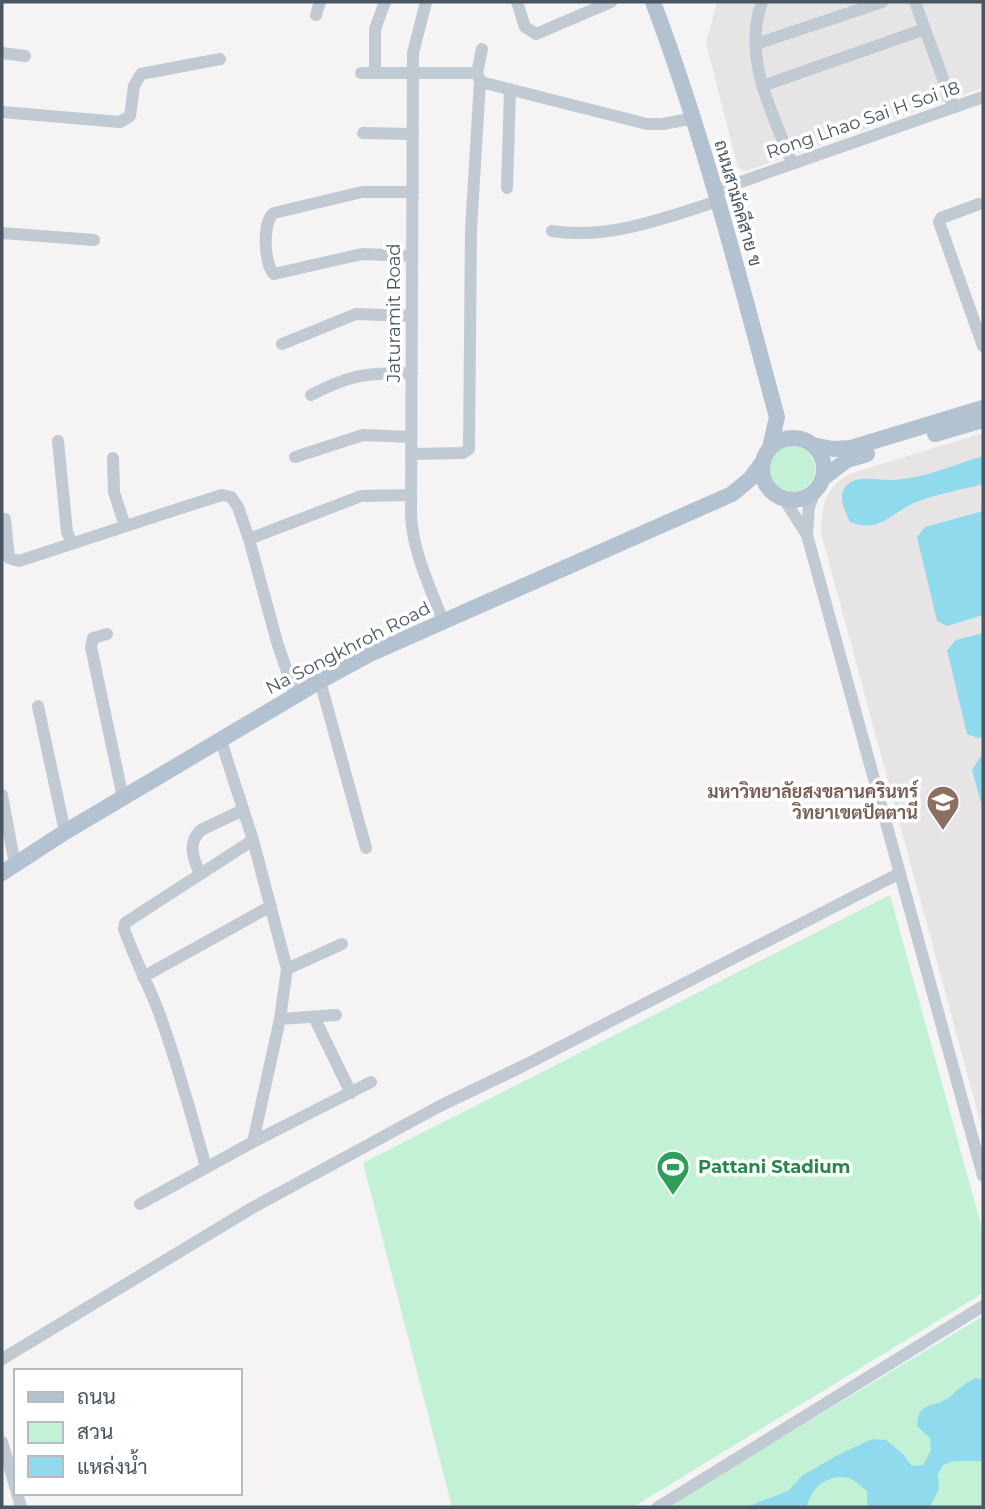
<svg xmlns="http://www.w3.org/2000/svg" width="985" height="1509" font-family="Montserrat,Sarabun,sans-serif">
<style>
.education{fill:#e6e4e5}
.green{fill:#c3f1d5}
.water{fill:#90daee}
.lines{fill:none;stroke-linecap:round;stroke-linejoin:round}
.minor{stroke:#c1cad2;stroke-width:12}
.major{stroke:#b3c2d1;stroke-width:16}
.labels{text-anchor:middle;stroke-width:7;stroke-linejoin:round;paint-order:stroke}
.street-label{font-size:18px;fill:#4a5661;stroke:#fff}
.education-label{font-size:18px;font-weight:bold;fill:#785e54;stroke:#fff;text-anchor:end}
.leisure-label{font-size:18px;font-weight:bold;fill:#27864d;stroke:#fff;text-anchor:start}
</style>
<rect width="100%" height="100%" fill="#f5f3f3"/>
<path class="education" d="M 717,2 L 983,2 L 983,88 L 746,171 L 738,168 L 706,43 Z
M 983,433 L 983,1132 L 821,533 L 821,520 L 824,504 L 830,491 L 839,481 L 849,474 Z"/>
<path class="green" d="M769 469a23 23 0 1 1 46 0a23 23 0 1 1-46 0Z
M 890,895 L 983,1232 L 983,1293 L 633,1507 L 452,1507 L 363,1163 Z
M 983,1316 L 983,1507 L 667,1507 Z"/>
<path class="water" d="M 983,456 L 983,484 C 961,490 936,494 914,503 C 891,513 879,534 850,522 C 845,511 837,496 846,486 C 857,474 879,481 894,480 C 924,478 954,465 983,456 Z
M 983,511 L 983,615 L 947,626 L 937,621 L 917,537 L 925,527 Z
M 983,633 L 983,737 L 978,738 L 967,734 L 947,650 L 956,640 Z
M 983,753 L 983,810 L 972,770 Z
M 976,1378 L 983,1379 L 983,1461 L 954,1461 L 943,1465 L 938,1474 L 939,1489 L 930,1507 L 867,1507 L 867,1491 C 862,1487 854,1479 848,1478 C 828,1473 810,1489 807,1507 L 746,1507 L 788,1491 L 803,1475 L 836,1456 L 872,1439 L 886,1440 L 903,1454 L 912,1466 L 923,1465 L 931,1450 L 930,1438 L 917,1426 C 918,1400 933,1409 948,1398 C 959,1390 962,1384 976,1378 Z"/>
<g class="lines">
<path class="minor" d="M 426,2 L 413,53 L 411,516 C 413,552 430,587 443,621
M 517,2 L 525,27 L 536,34 L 611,2
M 762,2 C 742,57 772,112 792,163
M 915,2 L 953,106
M 316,15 L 320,2
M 756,44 L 882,2
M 482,49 L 477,73 L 480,81 L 485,83 L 647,124 L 663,124 L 694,118
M 2,53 L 25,56
M 375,72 L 375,29 L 385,2
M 361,73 L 477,73
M 762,86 L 925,29
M 2,112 L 120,122 L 130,116 L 134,86 L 141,74 L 220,59
M 363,133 L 413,134
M 507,188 L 510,89
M 715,191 L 983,97
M 979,204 L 941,218 L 939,222 L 983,346
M 552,231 C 607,240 666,218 718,201
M 2,233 L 94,240
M 412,256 L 362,254 L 274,274 C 264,265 262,221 274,213 L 362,192 L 413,192
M 282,344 L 356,314 L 412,316
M 311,395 C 351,374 367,373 412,373
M 58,441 L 67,532 L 72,543
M 411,454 L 463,453 L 469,449 L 471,230 L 480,81
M 295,457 L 363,435 L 411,437
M 113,458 L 114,492 L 125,526
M 784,499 L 807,535 L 983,1176
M 5,519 L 9,558 L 19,561 L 184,507 L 222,495 L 231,497 L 238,507 L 249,539 L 277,642 L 295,695
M 807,535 L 809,507 L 815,491
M 249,539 L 361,496 L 411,495
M 107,634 L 93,638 L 91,647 L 123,798
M 320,681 L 366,848
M 38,706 L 65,832
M 2,795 L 15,865
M 200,874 C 193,858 187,843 201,830 L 243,810
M 287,969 L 342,944
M 143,977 L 271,906
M 314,1017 L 351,1093
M 280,1019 L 336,1015
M 253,1142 L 371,1082
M 206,1167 C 191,1114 177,1061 158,1010 C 147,982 134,957 124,929 L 125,923 L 253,840
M 140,1204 L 253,1142 L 280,1019 L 287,969 L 253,840 L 221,741
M 2,1359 L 252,1208 L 438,1107 L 523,1066 L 900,873
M 2,1442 L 16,1489
M 17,1493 L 21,1507
M 658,1507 L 983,1306"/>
<path class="major" d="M 653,2 C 704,137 739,277 777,417 L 770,448
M 935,434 L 983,420
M762 469a31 31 0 1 1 62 0a31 31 0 1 1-62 0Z
M 812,445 L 833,449 L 851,448 L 983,408
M 822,479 L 847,460 L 867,454
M 2,873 L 65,832 L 320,681 L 370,654 L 732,494 L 750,479 L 762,463"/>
</g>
<defs>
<symbol id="university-pin" viewBox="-11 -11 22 30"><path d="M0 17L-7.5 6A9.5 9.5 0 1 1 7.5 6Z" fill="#8d6e63" stroke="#fff"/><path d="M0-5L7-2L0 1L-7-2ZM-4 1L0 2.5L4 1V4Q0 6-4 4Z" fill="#fff"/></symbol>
<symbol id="stadium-pin" viewBox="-11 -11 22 30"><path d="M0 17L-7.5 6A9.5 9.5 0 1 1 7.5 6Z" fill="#2e9e5b" stroke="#fff"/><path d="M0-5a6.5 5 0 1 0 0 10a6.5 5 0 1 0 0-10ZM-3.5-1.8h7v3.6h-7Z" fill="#fff"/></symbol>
</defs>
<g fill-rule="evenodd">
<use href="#university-pin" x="924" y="783" width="38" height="52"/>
<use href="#stadium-pin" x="654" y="1148" width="38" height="52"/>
</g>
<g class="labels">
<g class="street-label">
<text transform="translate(863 120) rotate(-19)" y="6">Rong Lhao Sai H Soi 18</text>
<text transform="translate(738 203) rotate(74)" y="6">ถนนสามัคคีสาย ข</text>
<text transform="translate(394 313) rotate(-90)" y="6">Jaturamit Road</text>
<text transform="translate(348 648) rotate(-27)" y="6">Na Songkhroh Road</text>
</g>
<g class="education-label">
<text x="918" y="798">มหาวิทยาลัยสงขลานครินทร์<tspan x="918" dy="21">วิทยาเขตปัตตานี</tspan></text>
</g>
<g class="leisure-label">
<text x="698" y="1173">Pattani Stadium</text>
</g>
</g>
<rect width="985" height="1509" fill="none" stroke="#4a5661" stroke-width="7"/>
<rect x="14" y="1369" width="228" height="126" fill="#ffffff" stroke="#b7bbc0" stroke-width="2"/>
<rect x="28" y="1392" width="35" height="10" fill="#b3c2d1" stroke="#b7bbc0" stroke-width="2"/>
<text x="77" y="1404" font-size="21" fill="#4a5661">ถนน</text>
<rect x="28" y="1422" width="35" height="21" fill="#c3f1d5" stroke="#b7bbc0" stroke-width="2"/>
<text x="77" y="1439" font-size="21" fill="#4a5661">สวน</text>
<rect x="28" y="1456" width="35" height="21" fill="#90daee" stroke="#b7bbc0" stroke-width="2"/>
<text x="77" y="1474" font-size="21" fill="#4a5661">แหล่งน้ำ</text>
</svg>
